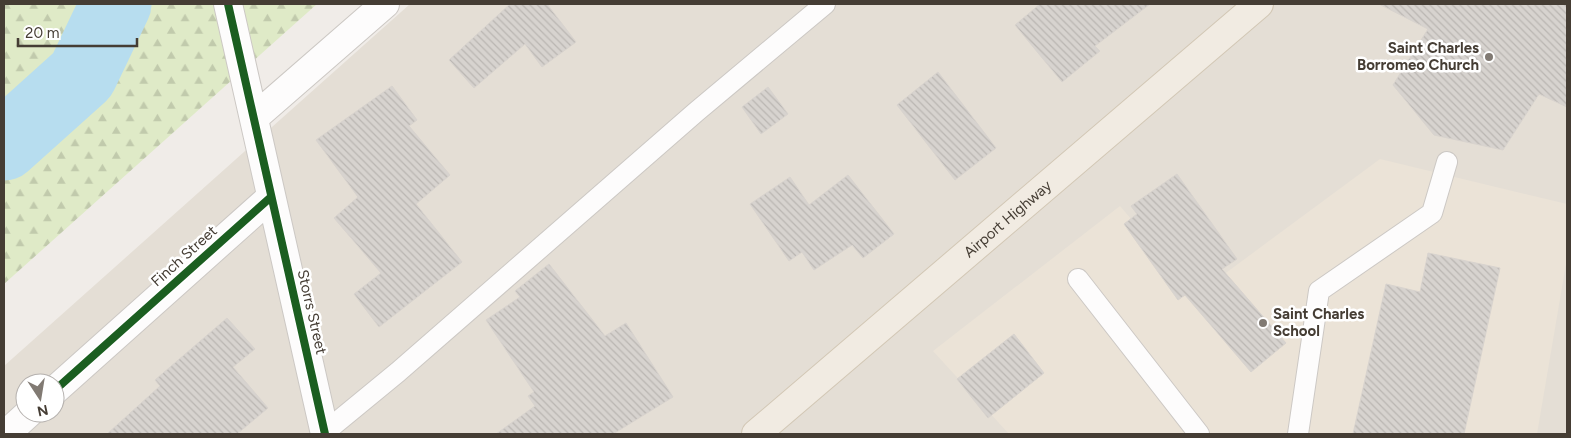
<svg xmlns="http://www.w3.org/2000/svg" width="1571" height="438" font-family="Figtree,sans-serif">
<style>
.residential{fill:#e4ded5;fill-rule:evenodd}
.education{fill:#ebe3d7}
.forest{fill:url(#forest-firs)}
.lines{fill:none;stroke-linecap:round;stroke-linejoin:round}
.river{stroke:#b7ddef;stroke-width:71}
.building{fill:url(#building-back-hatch);stroke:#d8d3ce}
.service-casing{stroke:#ccc8c4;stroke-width:22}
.minor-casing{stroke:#ccc8c4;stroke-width:30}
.primary-casing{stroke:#d2c7b5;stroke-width:30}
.service{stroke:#fdfcfc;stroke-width:20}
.minor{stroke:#fdfcfc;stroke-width:28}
.primary{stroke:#f1ebe2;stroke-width:28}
.cycleway-casing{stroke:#fff;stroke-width:11}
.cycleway{stroke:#1b5e20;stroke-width:8}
.poi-dot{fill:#817a73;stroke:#fff;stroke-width:2}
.labels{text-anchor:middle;stroke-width:5;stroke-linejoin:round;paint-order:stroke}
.poi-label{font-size:15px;font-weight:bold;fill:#453d34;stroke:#fff;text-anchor:end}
.street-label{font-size:15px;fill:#453d34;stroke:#fff}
</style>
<defs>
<pattern id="forest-firs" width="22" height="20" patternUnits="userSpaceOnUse" patternTransform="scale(1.25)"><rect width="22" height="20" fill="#dfeac7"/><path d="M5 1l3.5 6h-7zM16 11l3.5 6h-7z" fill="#c1caac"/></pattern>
<pattern id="building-back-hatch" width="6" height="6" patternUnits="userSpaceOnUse" patternTransform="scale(1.25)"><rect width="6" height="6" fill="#d7d3cf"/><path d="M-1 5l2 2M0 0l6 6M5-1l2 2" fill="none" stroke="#bab6b2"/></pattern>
</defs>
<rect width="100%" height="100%" fill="#f0ece8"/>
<path class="residential" d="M 410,4 L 1567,4 L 1567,434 L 4,434 L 4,366 ZM 25,383 L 55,383 L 55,413 L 25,413 Z"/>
<path class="education" d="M 1380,159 L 1567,204 L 1567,258 L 1537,434 L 1009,434 L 933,351 L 1120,206 L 1196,295 Z"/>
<path class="forest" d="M 4,4 L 317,4 L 4,284 Z"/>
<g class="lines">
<path class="river" d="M 4,145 L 82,75 L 116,4"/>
</g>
<path class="building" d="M 510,4 L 547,4 L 576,42 L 542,67 L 525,44 L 474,88 L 449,60 Z
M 1040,4 L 1150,4 L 1095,46 L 1100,51 L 1062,82 L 1015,25 Z
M 1379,4 L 1567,4 L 1567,107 L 1539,94 L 1503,150 L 1434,135 L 1393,85 L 1428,29 Z
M 938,72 L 996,148 L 955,180 L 897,105 Z
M 392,86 L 417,120 L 409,126 L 450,175 L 416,204 L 462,262 L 379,327 L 354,294 L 381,273 L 334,218 L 358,197 L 316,140 Z
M 768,87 L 788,114 L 761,134 L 742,107 Z
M 1177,174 L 1237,259 L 1222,269 L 1286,343 L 1251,372 L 1185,295 L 1178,300 L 1124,224 L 1137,214 L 1131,206 Z
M 848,175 L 894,234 L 863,258 L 852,245 L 814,270 L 802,252 L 789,261 L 750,204 L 790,177 L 809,205 Z
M 1428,253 L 1500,268 L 1464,434 L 1353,434 L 1386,284 L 1420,292 Z
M 549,264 L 605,336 L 626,323 L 673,397 L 613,434 L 496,434 L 535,406 L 528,396 L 534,392 L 486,320 L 520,297 L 515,291 Z
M 227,318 L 255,349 L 233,367 L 268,408 L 237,434 L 107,434 L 160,386 L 155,380 Z
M 1014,334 L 1044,373 L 988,418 L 957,379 Z"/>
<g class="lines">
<defs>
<path id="service" d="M 1078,279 L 1199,434
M 325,432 L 398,372 L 696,112 L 825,4
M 1298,434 L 1319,291 L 1432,213 L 1447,162"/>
<path id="minor" d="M 228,4 L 325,434
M 254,118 L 385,4
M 55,390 L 271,197
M 6,434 L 29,413"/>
<g id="primary">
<path id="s1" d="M 756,434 L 1259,4"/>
</g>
</defs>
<use href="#service" class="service-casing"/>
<use href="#minor" class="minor-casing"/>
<use href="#primary" class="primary-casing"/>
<use href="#service" class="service"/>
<use href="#minor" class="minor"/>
<use href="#primary" class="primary"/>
<defs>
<path id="cycleway" d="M 228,4 L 325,434
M 55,390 L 271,197"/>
</defs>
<use href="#cycleway" class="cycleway-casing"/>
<use href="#cycleway" class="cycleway"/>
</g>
<g class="poi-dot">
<circle cx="1489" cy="57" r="5"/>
<circle cx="1263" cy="323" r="5"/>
</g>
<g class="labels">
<g class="poi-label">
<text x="1479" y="53">Saint Charles<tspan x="1479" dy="17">Borromeo Church</tspan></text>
<text x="1273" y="319" text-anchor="start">Saint Charles<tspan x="1273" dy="17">School</tspan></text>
</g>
<g class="street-label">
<text dy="5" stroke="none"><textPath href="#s1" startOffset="331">Airport Highway</textPath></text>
<text transform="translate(184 256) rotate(-42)" y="5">Finch Street</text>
<text transform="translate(312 312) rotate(77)" y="5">Storrs Street</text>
</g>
</g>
<rect width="1571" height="438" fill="none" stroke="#453d34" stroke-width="10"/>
<g transform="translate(40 398) rotate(168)"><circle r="24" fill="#ffffff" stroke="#b5b1ae"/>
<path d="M0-4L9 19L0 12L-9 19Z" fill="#817a73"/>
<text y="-8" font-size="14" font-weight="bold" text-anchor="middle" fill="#453d34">N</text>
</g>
<path d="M18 38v8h119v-8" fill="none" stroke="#453d34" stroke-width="2.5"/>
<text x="25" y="38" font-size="15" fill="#453d34" stroke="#ffffff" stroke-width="4" paint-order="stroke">20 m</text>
</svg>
